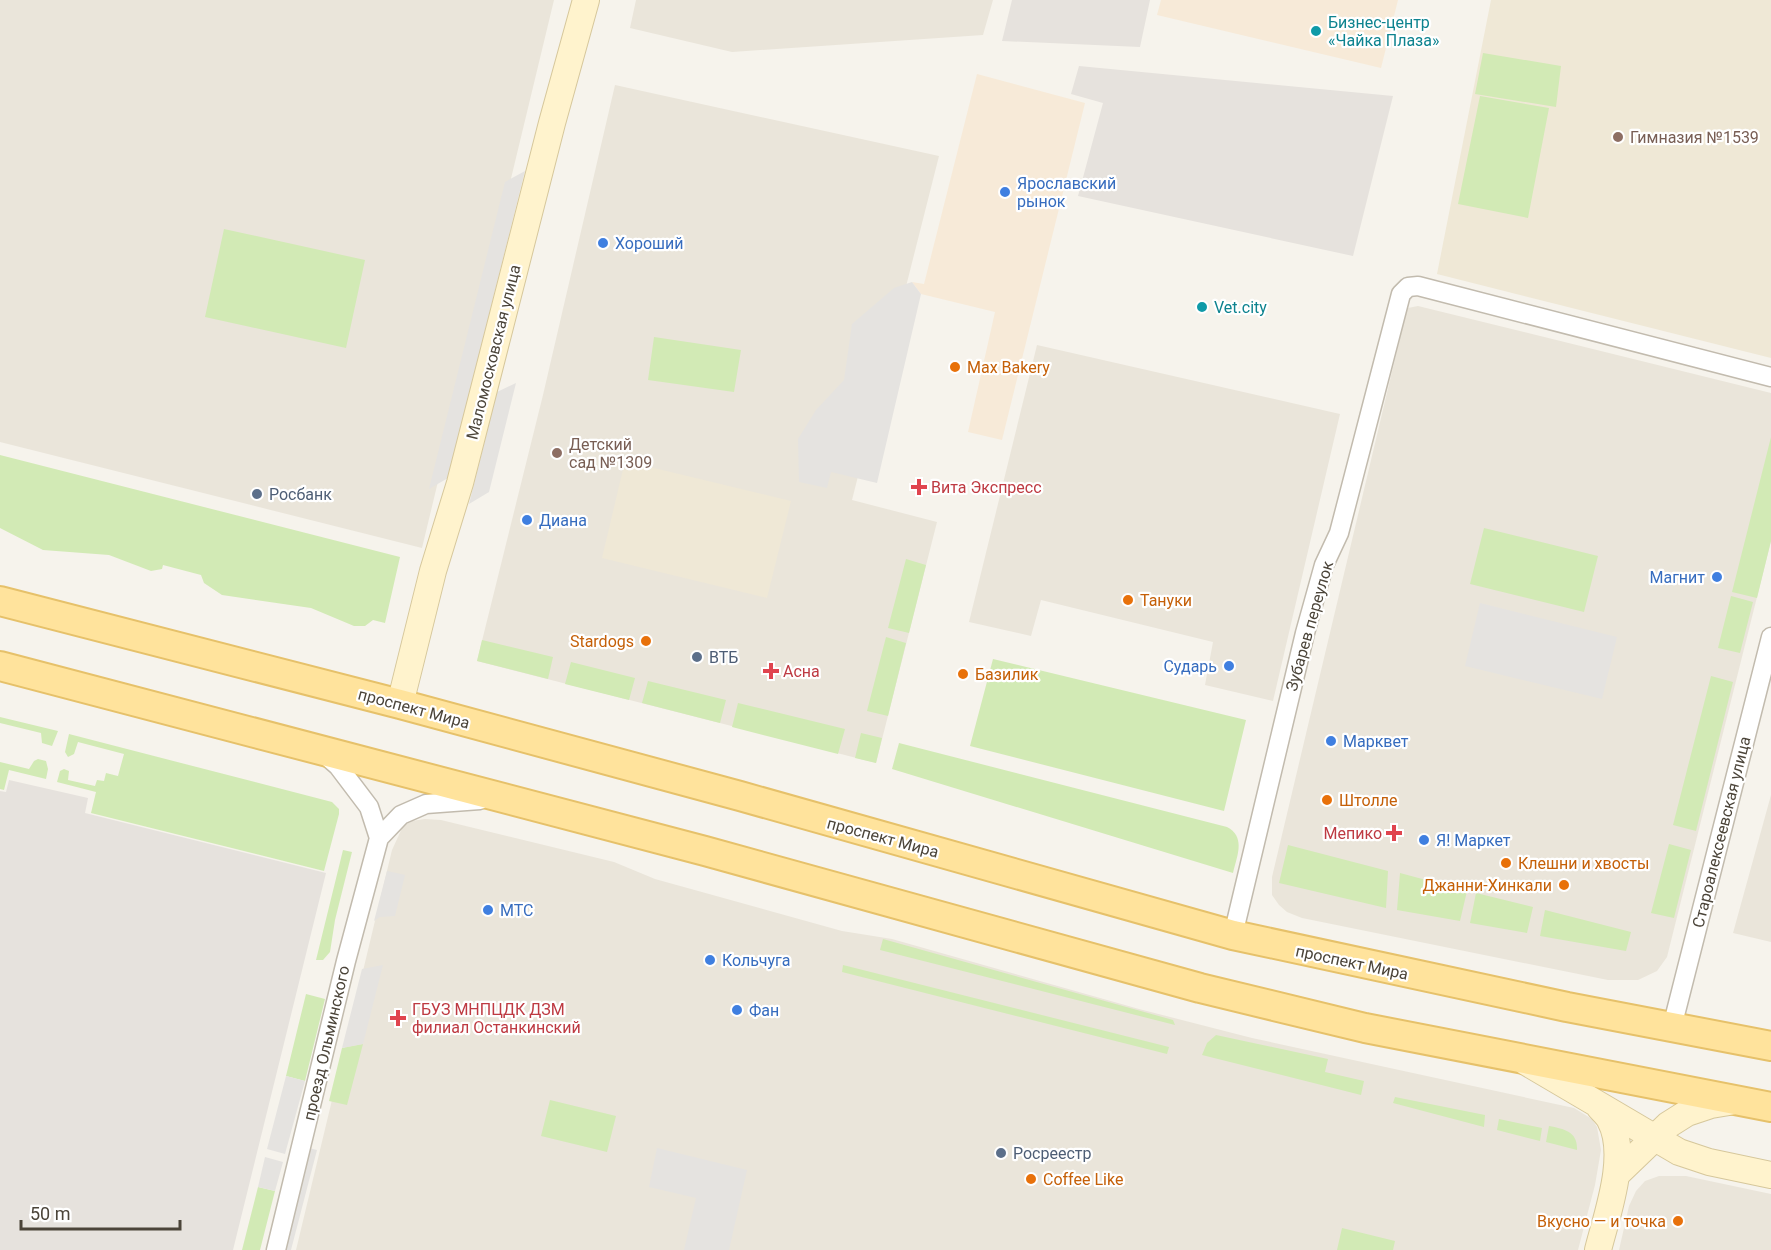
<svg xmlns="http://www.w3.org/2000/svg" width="1771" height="1250" font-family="Roboto,sans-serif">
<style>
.residential{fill:#eae5da}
.commercial{fill:#f7ead8}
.industrial{fill:#e6e2dd}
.education{fill:#efe8d6}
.green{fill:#d2eab5}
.parking{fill:#e5e3e0}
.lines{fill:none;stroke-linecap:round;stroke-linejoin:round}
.street-casing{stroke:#c2bbae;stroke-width:21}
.secondary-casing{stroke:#d6c79b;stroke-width:28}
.primary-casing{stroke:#e6c16a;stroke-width:32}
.street{stroke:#fff;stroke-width:18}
.secondary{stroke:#fff3cd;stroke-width:26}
.primary{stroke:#ffe39c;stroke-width:28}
.culture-dot{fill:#0f9aa8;stroke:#fff;stroke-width:2}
.education-dot{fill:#8d6e63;stroke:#fff;stroke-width:2}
.shop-dot{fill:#3f7fe0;stroke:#fff;stroke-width:2}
.food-dot{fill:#e8710a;stroke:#fff;stroke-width:2}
.health-dot{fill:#e0444e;stroke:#fff;stroke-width:2}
.service-dot{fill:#5c6f8a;stroke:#fff;stroke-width:2}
.labels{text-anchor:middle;stroke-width:4.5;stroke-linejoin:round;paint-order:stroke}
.culture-label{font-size:16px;fill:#0d838f;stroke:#fff;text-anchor:start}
.education-label{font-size:16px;fill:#785e54;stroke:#fff;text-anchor:start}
.shop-label{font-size:16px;fill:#366cbe;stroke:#fff;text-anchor:start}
.street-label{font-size:16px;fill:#4b4439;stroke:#fff}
.food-label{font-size:16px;fill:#c56008;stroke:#fff;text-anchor:start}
.health-label{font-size:16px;fill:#be3a42;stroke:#fff;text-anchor:start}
.service-label{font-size:16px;fill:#4e5e75;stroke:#fff;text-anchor:start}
</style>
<rect width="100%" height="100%" fill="#f6f3ec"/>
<path class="residential" d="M 0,0 L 554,0 L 422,548 L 0,442 Z
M 636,0 L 993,0 L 983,35 L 732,52 L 630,28 Z
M 615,85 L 939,156 L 852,500 L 937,522 L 876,763 L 477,661 L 543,395 Z
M 1418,306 L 1771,393 L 1771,541 L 1667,957 L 1657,971 L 1638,980 L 1608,980 L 1302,918 L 1287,912 L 1279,905 L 1272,895 L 1272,877 L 1405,317 L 1408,308 Z
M 1037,345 L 1340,414 L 1273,701 L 1205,685 L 1213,642 L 1041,600 L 1031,636 L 969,622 Z
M 1771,795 L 1771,942 L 1733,933 Z
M 425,819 L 441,820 L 614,862 L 655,879 L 842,931 L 892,939 L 1139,1009 L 1252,1038 L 1574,1108 L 1592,1119 L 1597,1127 L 1601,1150 L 1595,1185 L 1578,1250 L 296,1250 L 392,850 L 403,826 L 412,821 Z
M 1659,1176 L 1686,1176 L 1771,1194 L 1771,1250 L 1619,1250 L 1629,1206 L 1636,1191 L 1645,1181 Z"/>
<path class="commercial" d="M 1161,0 L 1398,0 L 1381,68 L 1157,15 Z
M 977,74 L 1085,103 L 1002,440 L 968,432 L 995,312 L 921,294 L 912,282 L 924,284 Z"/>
<path class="industrial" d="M 1012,0 L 1150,0 L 1140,47 L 1002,41 Z
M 1079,66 L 1393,96 L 1353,256 L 1078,196 L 1103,103 L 1071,94 Z
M 9,780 L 88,798 L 85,813 L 326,873 L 233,1250 L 0,1250 L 0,791 L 6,792 Z"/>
<path class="education" d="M 1491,0 L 1771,0 L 1771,358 L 1437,274 Z
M 625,461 L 791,501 L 767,598 L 602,558 Z"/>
<path class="green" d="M 1483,53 L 1561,66 L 1556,107 L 1475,94 Z
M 1480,96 L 1549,108 L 1528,218 L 1458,204 Z
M 224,229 L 365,260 L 346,348 L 205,317 Z
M 654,337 L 741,350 L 734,392 L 648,380 Z
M 1771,437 L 1771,541 L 1757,598 L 1732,592 Z
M 0,455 L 400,557 L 385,623 L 373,620 L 365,626 L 354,626 L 311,608 L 222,595 L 204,583 L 201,575 L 163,565 L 162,569 L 151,571 L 109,555 L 43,550 L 0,528 Z
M 1484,528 L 1598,556 L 1584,612 L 1470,584 Z
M 906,559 L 926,565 L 909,633 L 888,628 Z
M 1731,596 L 1753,602 L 1740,653 L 1718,648 Z
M 886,637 L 906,643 L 888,716 L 867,711 Z
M 482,640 L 553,657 L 548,679 L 477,661 Z
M 993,659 L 1246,720 L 1224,811 L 970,746 Z
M 571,662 L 635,678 L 629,700 L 565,684 Z
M 1711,676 L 1733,682 L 1696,831 L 1673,825 Z
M 648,681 L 726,700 L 720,723 L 642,703 Z
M 738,703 L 845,729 L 838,754 L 732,727 Z
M 0,717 L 58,731 L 52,746 L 42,743 L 41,733 L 0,723 Z
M 861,733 L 882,738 L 876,763 L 855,758 Z
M 69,734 L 332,802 L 339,809 L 339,814 L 324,871 L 91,813 L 96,792 L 57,782 L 60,771 L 64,769 L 69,771 L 68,780 L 95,786 L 97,780 L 104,781 L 106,773 L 118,776 L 124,754 L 78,742 L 74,754 L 68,757 L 65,752 Z
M 899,743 L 1227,827 C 1246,837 1237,856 1233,873 L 892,769 Z
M 38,759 L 46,761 L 48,769 L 46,779 L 9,770 L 4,790 L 0,789 L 0,762 L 29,769 L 34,761 Z
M 1669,844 L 1691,850 L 1674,918 L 1651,913 Z
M 1288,845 L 1388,871 L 1386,908 L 1279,883 Z
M 343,850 L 352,852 L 335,920 L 330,952 L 323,960 L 316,960 Z
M 1400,873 L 1467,891 L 1460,921 L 1397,910 Z
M 1476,893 L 1533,907 L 1527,933 L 1470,923 Z
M 1545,910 L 1631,932 L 1626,951 L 1540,936 Z
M 883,939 L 1173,1020 L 1175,1025 L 880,950 Z
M 843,965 L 1169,1047 L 1167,1054 L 842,972 Z
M 306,994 L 325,999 L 305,1081 L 286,1076 Z
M 1216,1035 L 1328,1059 L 1325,1072 L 1364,1081 L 1361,1095 L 1202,1055 L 1207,1043 Z
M 363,1044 L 347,1105 L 329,1101 L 342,1048 Z
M 1395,1097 L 1485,1115 L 1484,1127 L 1393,1103 Z
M 550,1100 L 616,1116 L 607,1152 L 541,1136 Z
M 1499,1119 L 1542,1128 L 1540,1141 L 1497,1130 Z
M 1549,1126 C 1565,1129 1578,1132 1577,1150 L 1546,1142 Z
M 258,1187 L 275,1191 L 260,1250 L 242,1250 Z
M 1342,1228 L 1395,1241 L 1393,1250 L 1337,1250 Z"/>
<path class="parking" d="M 525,171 L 448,478 L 429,489 L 505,182 Z
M 912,282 L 921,294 L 877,483 L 831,472 L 827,488 L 799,482 L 798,439 L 816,410 L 844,380 L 852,324 L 894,288 Z
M 516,383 L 489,492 L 469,504 L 497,392 Z
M 1480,603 L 1617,637 L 1602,699 L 1465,666 Z
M 387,871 L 405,875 L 395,916 L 380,917 L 374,921 Z
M 383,965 L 363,1044 L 342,1048 L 362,969 Z
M 286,1076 L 305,1081 L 285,1154 L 267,1149 Z
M 309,1148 L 317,1150 L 291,1250 L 282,1250 Z
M 657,1148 L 747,1170 L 729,1250 L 684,1250 L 696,1198 L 649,1187 Z
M 265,1157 L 283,1162 L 275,1191 L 258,1187 Z"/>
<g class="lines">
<defs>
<path id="street" d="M 323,753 L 338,766 L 369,807 L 379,838
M 1233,935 L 1305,633 L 1324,565 L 1339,533 L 1401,294 L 1408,287 L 1418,286 L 1771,377
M 1672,1027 L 1771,637
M 276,1250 L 346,961 L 379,838 L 401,815 L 426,804 L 480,800"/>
<path id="secondary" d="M 400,704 L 433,571 L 460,483 L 552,123 L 586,0
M 1526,1062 L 1679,1152 L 1709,1162 L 1771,1175
M 1598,1105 C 1601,1110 1607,1114 1610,1120 C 1629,1155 1607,1214 1598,1250
M 1616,1175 L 1668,1125 L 1687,1113 L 1711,1105 L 1735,1101"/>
<path id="primary" d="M 0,601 L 400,704 L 740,796 L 1233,935 L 1567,1007 L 1771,1046
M 0,666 L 705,851 L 1200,988 L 1365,1028 L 1771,1107"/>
</defs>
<use href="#street" class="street-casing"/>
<use href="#secondary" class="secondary-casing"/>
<use href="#primary" class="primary-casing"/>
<use href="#street" class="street"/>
<use href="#secondary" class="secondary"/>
<use href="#primary" class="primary"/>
</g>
<g class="culture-dot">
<circle cx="1316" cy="31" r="6"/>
<circle cx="1202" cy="307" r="6"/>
</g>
<g class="education-dot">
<circle cx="1618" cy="137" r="6"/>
<circle cx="557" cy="453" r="6"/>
</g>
<g class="shop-dot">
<circle cx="1005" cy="192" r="6"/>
<circle cx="603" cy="243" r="6"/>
<circle cx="527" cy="520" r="6"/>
<circle cx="1717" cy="577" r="6"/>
<circle cx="1229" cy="666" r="6"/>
<circle cx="1331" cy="741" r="6"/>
<circle cx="1424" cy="840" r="6"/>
<circle cx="488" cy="910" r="6"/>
<circle cx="710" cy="960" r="6"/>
<circle cx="737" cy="1010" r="6"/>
</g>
<g class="food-dot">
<circle cx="955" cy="367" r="6"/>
<circle cx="1128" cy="600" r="6"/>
<circle cx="646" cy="641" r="6"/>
<circle cx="963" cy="674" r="6"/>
<circle cx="1327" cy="800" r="6"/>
<circle cx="1506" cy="863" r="6"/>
<circle cx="1564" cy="885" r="6"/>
<circle cx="1031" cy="1179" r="6"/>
<circle cx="1678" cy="1221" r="6"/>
</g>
<g class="health-dot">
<path d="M916 478h6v6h6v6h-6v6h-6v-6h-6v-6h6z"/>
<path d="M768 662h6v6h6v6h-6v6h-6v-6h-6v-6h6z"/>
<path d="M1391 824h6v6h6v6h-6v6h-6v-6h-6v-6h6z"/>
<path d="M395 1009h6v6h6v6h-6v6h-6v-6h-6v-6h6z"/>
</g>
<g class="service-dot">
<circle cx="257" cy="494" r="6"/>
<circle cx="697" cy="657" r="6"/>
<circle cx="1001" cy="1153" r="6"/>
</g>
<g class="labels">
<g class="culture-label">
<text x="1328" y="28">Бизнес-центр<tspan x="1328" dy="18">«Чайка Плаза»</tspan></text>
<text x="1214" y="313">Vet.city</text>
</g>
<g class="education-label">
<text x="1630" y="143">Гимназия №1539</text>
<text x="569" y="450">Детский<tspan x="569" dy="18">сад №1309</tspan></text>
</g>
<g class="shop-label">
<text x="1017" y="189">Ярославский<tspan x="1017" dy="18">рынок</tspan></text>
<text x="615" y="249">Хороший</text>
<text x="539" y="526">Диана</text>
<text x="1705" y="583" text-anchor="end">Магнит</text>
<text x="1217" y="672" text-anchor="end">Сударь</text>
<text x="1343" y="747">Марквет</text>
<text x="1436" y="846">Я! Маркет</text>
<text x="500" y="916">МТС</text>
<text x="722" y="966">Кольчуга</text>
<text x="749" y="1016">Фан</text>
</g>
<g class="street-label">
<text transform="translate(493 352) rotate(-76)" y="6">Маломосковская улица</text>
<text transform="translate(1309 626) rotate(-74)" y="6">Зубарев переулок</text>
<text transform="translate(414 708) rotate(15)" y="6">проспект Мира</text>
<text transform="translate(1721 832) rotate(-76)" y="6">Староалексеевская улица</text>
<text transform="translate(883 837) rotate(15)" y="6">проспект Мира</text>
<text transform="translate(1352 962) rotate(12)" y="6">проспект Мира</text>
<text transform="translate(326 1043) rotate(-77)" y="6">проезд Ольминского</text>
</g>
<g class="food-label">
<text x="967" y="373">Max Bakery</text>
<text x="1140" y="606">Тануки</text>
<text x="634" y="647" text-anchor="end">Stardogs</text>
<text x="975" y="680">Базилик</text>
<text x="1339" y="806">Штолле</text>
<text x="1518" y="869">Клешни и хвосты</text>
<text x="1552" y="891" text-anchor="end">Джанни-Хинкали</text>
<text x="1043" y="1185">Coffee Like</text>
<text x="1666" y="1227" text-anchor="end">Вкусно — и точка</text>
</g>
<g class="health-label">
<text x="931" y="493">Вита Экспресс</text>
<text x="783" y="677">Асна</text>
<text x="1382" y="839" text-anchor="end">Мепико</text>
<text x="412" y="1015">ГБУЗ МНПЦДК ДЗМ<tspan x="412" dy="18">филиал Останкинский</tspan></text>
</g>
<g class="service-label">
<text x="269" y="500">Росбанк</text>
<text x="709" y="663">ВТБ</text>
<text x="1013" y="1159">Росреестр</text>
</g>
</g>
<path d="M21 1220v9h159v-9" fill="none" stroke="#4b4439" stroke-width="3"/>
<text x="30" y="1220" font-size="18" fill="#4b4439" stroke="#ffffff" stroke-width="4.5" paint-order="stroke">50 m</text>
</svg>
